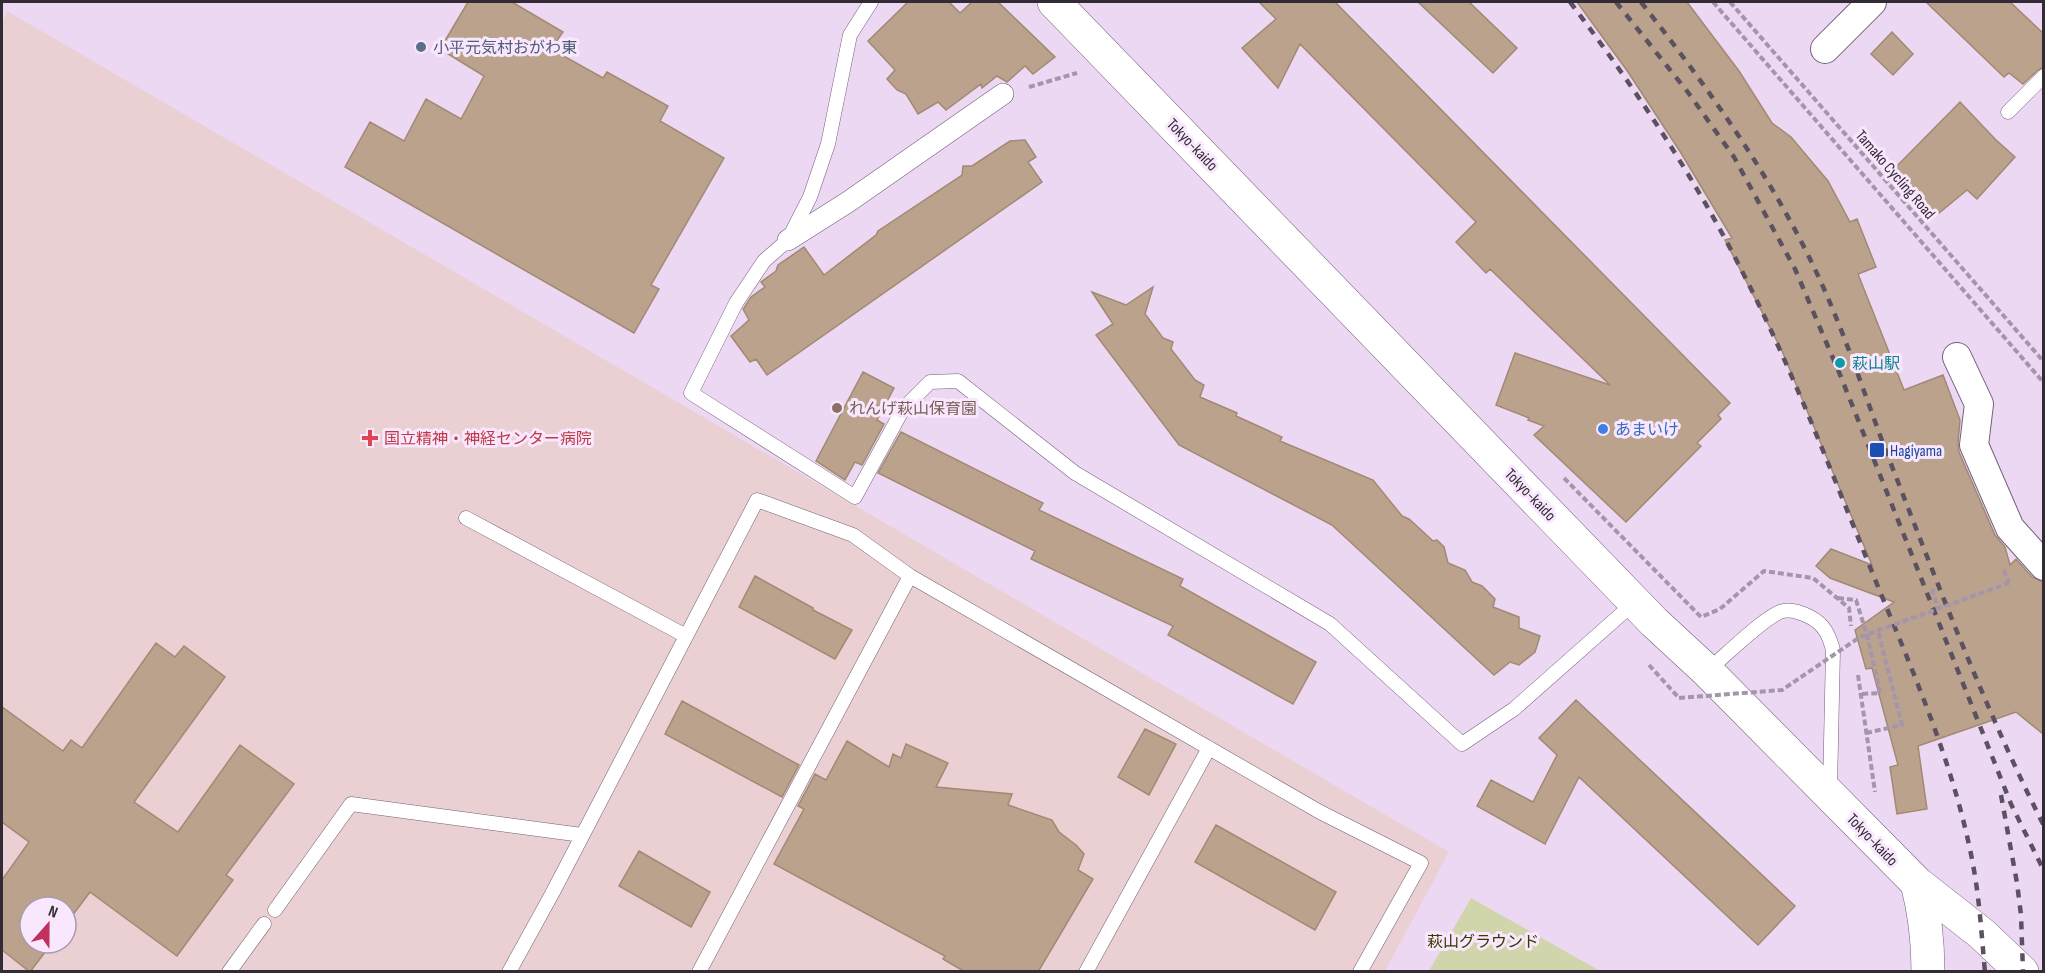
<svg xmlns="http://www.w3.org/2000/svg" width="2045" height="973" font-family="'Sofia Sans Condensed','Noto Sans JP',sans-serif">
<style>
.medical{fill:#eacfd3;fill-rule:evenodd}
.green{fill:#d1d5ab}
.building{fill:#bba28c;stroke:#a18973;stroke-width:1.5}
.lines{fill:none;stroke-linecap:round;stroke-linejoin:round}
.service-casing{stroke:#726078;stroke-width:15}
.pedestrian-casing{stroke:#726078;stroke-width:22}
.minor-casing{stroke:#726078;stroke-width:30}
.tertiary-casing{stroke:#726078;stroke-width:34}
.path{stroke:#a595ab;stroke-width:4;stroke-dasharray:6 3;stroke-linecap:butt}
.service{stroke:#fff;stroke-width:14}
.pedestrian{stroke:#fff;stroke-width:21}
.minor{stroke:#fff;stroke-width:28}
.tertiary{stroke:#fff;stroke-width:33}
.rail{stroke:#5c5160;stroke-width:4.5;stroke-dasharray:8 8;stroke-linecap:butt}
.path-bridge{stroke:#a595ab;stroke-width:4;stroke-dasharray:6 3;stroke-linecap:butt}
.service-dot{fill:#5c6f8a;stroke:#f8e7fd;stroke-width:2}
.culture-dot{fill:#0f9aa8;stroke:#f8e7fd;stroke-width:2}
.education-dot{fill:#8d6e63;stroke:#f8e7fd;stroke-width:2}
.shop-dot{fill:#3f7fe0;stroke:#f8e7fd;stroke-width:2}
.health-dot{fill:#e0444e;stroke:#f8e7fd;stroke-width:2}
.transit-dot{fill:#1a4fb4;stroke:#f8e7fd;stroke-width:2}
.labels{text-anchor:middle;stroke-width:6;stroke-linejoin:round;paint-order:stroke}
.service-label{font-size:16px;fill:#4e5e75;stroke:#f8e7fd;text-anchor:start}
.street-label{font-size:16px;fill:#322a35;stroke:#f8e7fd}
.culture-label{font-size:16px;fill:#0d838f;stroke:#f8e7fd;text-anchor:start}
.education-label{font-size:16px;fill:#785e54;stroke:#f8e7fd;text-anchor:start}
.shop-label{font-size:16px;fill:#366cbe;stroke:#f8e7fd;text-anchor:start}
.health-label{font-size:16px;fill:#be3a42;stroke:#f8e7fd;text-anchor:start}
.transit-label{font-size:16px;fill:#164399;stroke:#f8e7fd;text-anchor:start}
.park-label{font-size:16px;fill:#373901;stroke:#f8e7fd}
</style>
<rect width="100%" height="100%" fill="#edd8f4"/>
<path class="medical" d="M 7,11 L 1449,852 L 1385,971 L 2,972 L 2,24 ZM 30,907 L 66,907 L 66,943 L 30,943 Z"/>
<path class="green" d="M 1471,898 L 1600,971 L 1429,971 Z"/>
<path class="building" d="M 468,2 L 512,2 L 563,32 L 551,49 L 603,78 L 607,72 L 668,106 L 660,121 L 724,158 L 651,285 L 659,289 L 634,333 L 345,167 L 370,122 L 404,141 L 426,99 L 461,119 L 484,76 L 440,49 Z
M 908,2 L 949,2 L 960,13 L 972,2 L 998,2 L 1055,57 L 1033,74 L 1025,66 L 1007,82 L 997,76 L 982,88 L 981,84 L 946,110 L 938,102 L 918,114 L 906,94 L 897,90 L 887,79 L 895,70 L 868,41 Z
M 1259,2 L 1335,2 L 1730,403 L 1718,415 L 1721,419 L 1697,443 L 1701,446 L 1626,522 L 1534,435 L 1544,426 L 1528,420 L 1529,418 L 1496,405 L 1515,353 L 1610,385 L 1490,269 L 1486,273 L 1456,242 L 1476,222 L 1300,44 L 1278,88 L 1242,48 L 1276,19 Z
M 1418,2 L 1469,2 L 1517,48 L 1493,73 Z
M 1577,2 L 1687,2 L 1739,71 L 1772,123 L 1791,137 L 1828,181 L 1850,222 L 1857,219 L 1876,267 L 1858,274 L 1904,390 L 1943,375 L 1960,420 L 1958,443 L 1959,452 L 1995,535 L 2005,547 L 2010,565 L 2016,559 L 2032,577 L 2043,582 L 2043,734 L 2016,712 L 1918,746 L 1927,809 L 1897,814 L 1890,767 L 1898,765 L 1872,668 L 1866,669 L 1855,630 L 1894,602 L 1830,578 L 1816,566 L 1831,549 L 1872,565 L 1782,351 L 1725,240 L 1732,238 L 1681,153 L 1628,72 Z
M 1926,2 L 2010,2 L 2043,33 L 2043,67 L 2038,70 L 2023,84 L 2009,73 L 2004,77 Z
M 1892,32 L 1913,54 L 1893,75 L 1871,54 Z
M 1960,102 L 1995,139 L 2015,157 L 1977,199 L 1967,190 L 1939,213 L 1938,211 L 1932,216 L 1892,171 Z
M 1025,140 L 1036,157 L 1028,162 L 1042,182 L 767,375 L 756,359 L 750,362 L 731,336 L 749,320 L 743,309 L 744,308 L 751,297 L 765,287 L 761,282 L 776,271 L 778,265 L 804,247 L 824,275 L 876,235 L 878,231 L 962,175 L 963,166 L 972,166 L 1010,141 Z
M 1153,287 L 1145,314 L 1163,338 L 1173,342 L 1171,349 L 1195,380 L 1204,385 L 1200,397 L 1237,413 L 1236,416 L 1282,437 L 1280,441 L 1373,480 L 1402,516 L 1409,519 L 1433,541 L 1437,540 L 1444,547 L 1448,563 L 1465,570 L 1472,582 L 1482,586 L 1495,599 L 1493,607 L 1519,617 L 1519,628 L 1540,636 L 1535,652 L 1519,665 L 1510,662 L 1494,675 L 1332,525 L 1179,445 L 1096,335 L 1113,324 L 1092,292 L 1126,305 Z
M 863,372 L 894,388 L 877,420 L 884,424 L 862,465 L 855,462 L 845,480 L 816,461 Z
M 901,432 L 1043,503 L 1039,510 L 1183,579 L 1180,586 L 1316,662 L 1293,704 L 1168,635 L 1173,626 L 1031,559 L 1035,551 L 878,473 Z
M 755,576 L 813,608 L 813,610 L 852,630 L 835,659 L 739,607 Z
M 156,643 L 175,657 L 184,646 L 225,677 L 134,802 L 178,832 L 240,745 L 294,784 L 226,875 L 233,880 L 177,956 L 90,892 L 66,924 L 66,907 L 30,907 L 30,943 L 52,943 L 30,972 L 2,950 L 2,880 L 29,842 L 2,822 L 2,707 L 63,751 L 71,740 L 82,748 Z
M 1576,700 L 1795,906 L 1758,945 L 1579,777 L 1545,844 L 1477,806 L 1491,780 L 1533,802 L 1557,755 L 1539,738 Z
M 682,701 L 799,765 L 782,797 L 665,734 Z
M 1145,729 L 1176,744 L 1149,795 L 1118,777 Z
M 847,741 L 889,767 L 893,754 L 901,758 L 906,744 L 948,763 L 936,787 L 1012,794 L 1008,805 L 1052,820 L 1059,832 L 1076,845 L 1084,854 L 1078,870 L 1093,879 L 1038,972 L 965,972 L 943,959 L 945,956 L 774,864 L 804,809 L 798,806 L 815,774 L 826,780 Z
M 1216,825 L 1336,892 L 1315,930 L 1195,862 Z
M 639,851 L 710,892 L 691,927 L 619,886 Z"/>
<g class="lines">
<defs>
<path id="service" d="M 871,2 L 850,35 L 828,144 L 810,197 L 788,240 L 764,261 L 736,303 L 691,393 L 855,497 L 903,409 L 930,382 L 958,381 L 1075,473 L 1330,624 L 1462,744 L 1514,709 L 1635,602
M 2008,112 L 2044,76
M 466,518 L 686,636
M 1707,671 C 1723,658 1766,615 1783,611 C 1793,609 1802,613 1810,617 C 1824,624 1829,635 1833,650 L 1830,789
M 275,910 L 351,804 L 582,835
M 229,972 L 264,924
M 509,972 L 553,892 L 757,500 L 853,535 L 910,576 L 1320,812 L 1421,863 L 1360,972
M 699,972 L 910,576
M 1086,972 L 1209,748"/>
<path id="pedestrian" d="M 788,240 L 848,202 L 1003,94"/>
<path id="minor" d="M 1825,49 L 1872,2
M 1957,357 L 1979,404 L 1974,445 L 2010,528 L 2044,566"/>
<path id="tertiary" d="M 1054,2 L 1654,622 L 1707,671 L 1917,883 L 1982,934 L 2022,972
M 1917,883 C 1925,913 1928,941 1928,972"/>
</defs>
<use href="#service" class="service-casing"/>
<use href="#pedestrian" class="pedestrian-casing"/>
<use href="#minor" class="minor-casing"/>
<use href="#tertiary" class="tertiary-casing"/>
<path class="path" d="M 1713,2 L 2044,383
M 1730,2 L 2044,362
M 1029,87 L 1077,73
M 1564,478 L 1701,617 L 1720,609 L 1764,571 L 1813,578 L 1849,608 L 1851,626
M 2004,570 L 2009,583
M 1932,589 L 1938,609
M 1838,598 L 1856,600 L 1867,635 L 1880,693 L 1861,694
M 1649,665 L 1679,698
M 1858,675 L 1875,792
M 1866,733 L 1902,725 L 1878,631"/>
<use href="#service" class="service"/>
<use href="#pedestrian" class="pedestrian"/>
<use href="#minor" class="minor"/>
<use href="#tertiary" class="tertiary"/>
<path class="rail" d="M 1570,2 C 1635,88 1696,179 1745,277 C 1792,369 1829,466 1868,562 C 1909,664 1957,767 1975,876 C 1980,907 1982,940 1985,972
M 1616,2 L 1687,91 L 1734,157 L 1795,269 L 1841,377 L 2011,804 L 2044,871
M 1641,2 C 1705,84 1765,167 1811,261 C 1840,320 1861,384 1884,446 C 1934,574 1982,703 2044,826
M 2001,795 L 2017,883 L 2021,915 L 2023,972"/>
<path class="path-bridge" d="M 1679,698 L 1782,690 L 1860,637 L 2009,583"/>
</g>
<circle class="service-dot" cx="421" cy="47" r="6"/>
<circle class="culture-dot" cx="1840" cy="363" r="6"/>
<circle class="education-dot" cx="837" cy="408" r="6"/>
<circle class="shop-dot" cx="1603" cy="429" r="6"/>
<path class="health-dot" d="M367 429h6v6h6v6h-6v6h-6v-6h-6v-6h6z"/>
<rect class="transit-dot" x="1869" y="442" width="16" height="16" rx="3"/>
<g class="labels">
<g class="service-label">
<text x="433" y="53">小平元気村おがわ東</text>
</g>
<g class="street-label">
<text transform="translate(1193 144) rotate(46)" y="6">Tokyo-kaido</text>
<text transform="translate(1896 174) rotate(49)" y="6">Tamako Cycling Road</text>
<text transform="translate(1531 494) rotate(46)" y="6">Tokyo-kaido</text>
<text transform="translate(1873 839) rotate(46)" y="6">Tokyo-kaido</text>
</g>
<g class="culture-label">
<text x="1852" y="369">萩山駅</text>
</g>
<g class="education-label">
<text x="849" y="414">れんげ萩山保育園</text>
</g>
<g class="shop-label">
<text x="1615" y="435">あまいけ</text>
</g>
<g class="health-label">
<text x="384" y="444">国立精神・神経センター病院</text>
</g>
<g class="transit-label">
<text x="1890" y="456">Hagiyama</text>
</g>
<g class="park-label">
<text x="1483" y="947">萩山グラウンド</text>
</g>
</g>
<rect width="2045" height="973" fill="none" stroke="#322a35" stroke-width="6"/>
<g transform="translate(48 925) rotate(21)"><circle r="28" fill="#f8e7fd" stroke="#a99bad" stroke-width="1.5"/>
<path d="M0-4.5L10 22L0 15L-10 22Z" fill="#bf315e"/>
<text y="-9" font-size="16" font-weight="bold" text-anchor="middle" fill="#322a35">N</text>
</g>
</svg>
